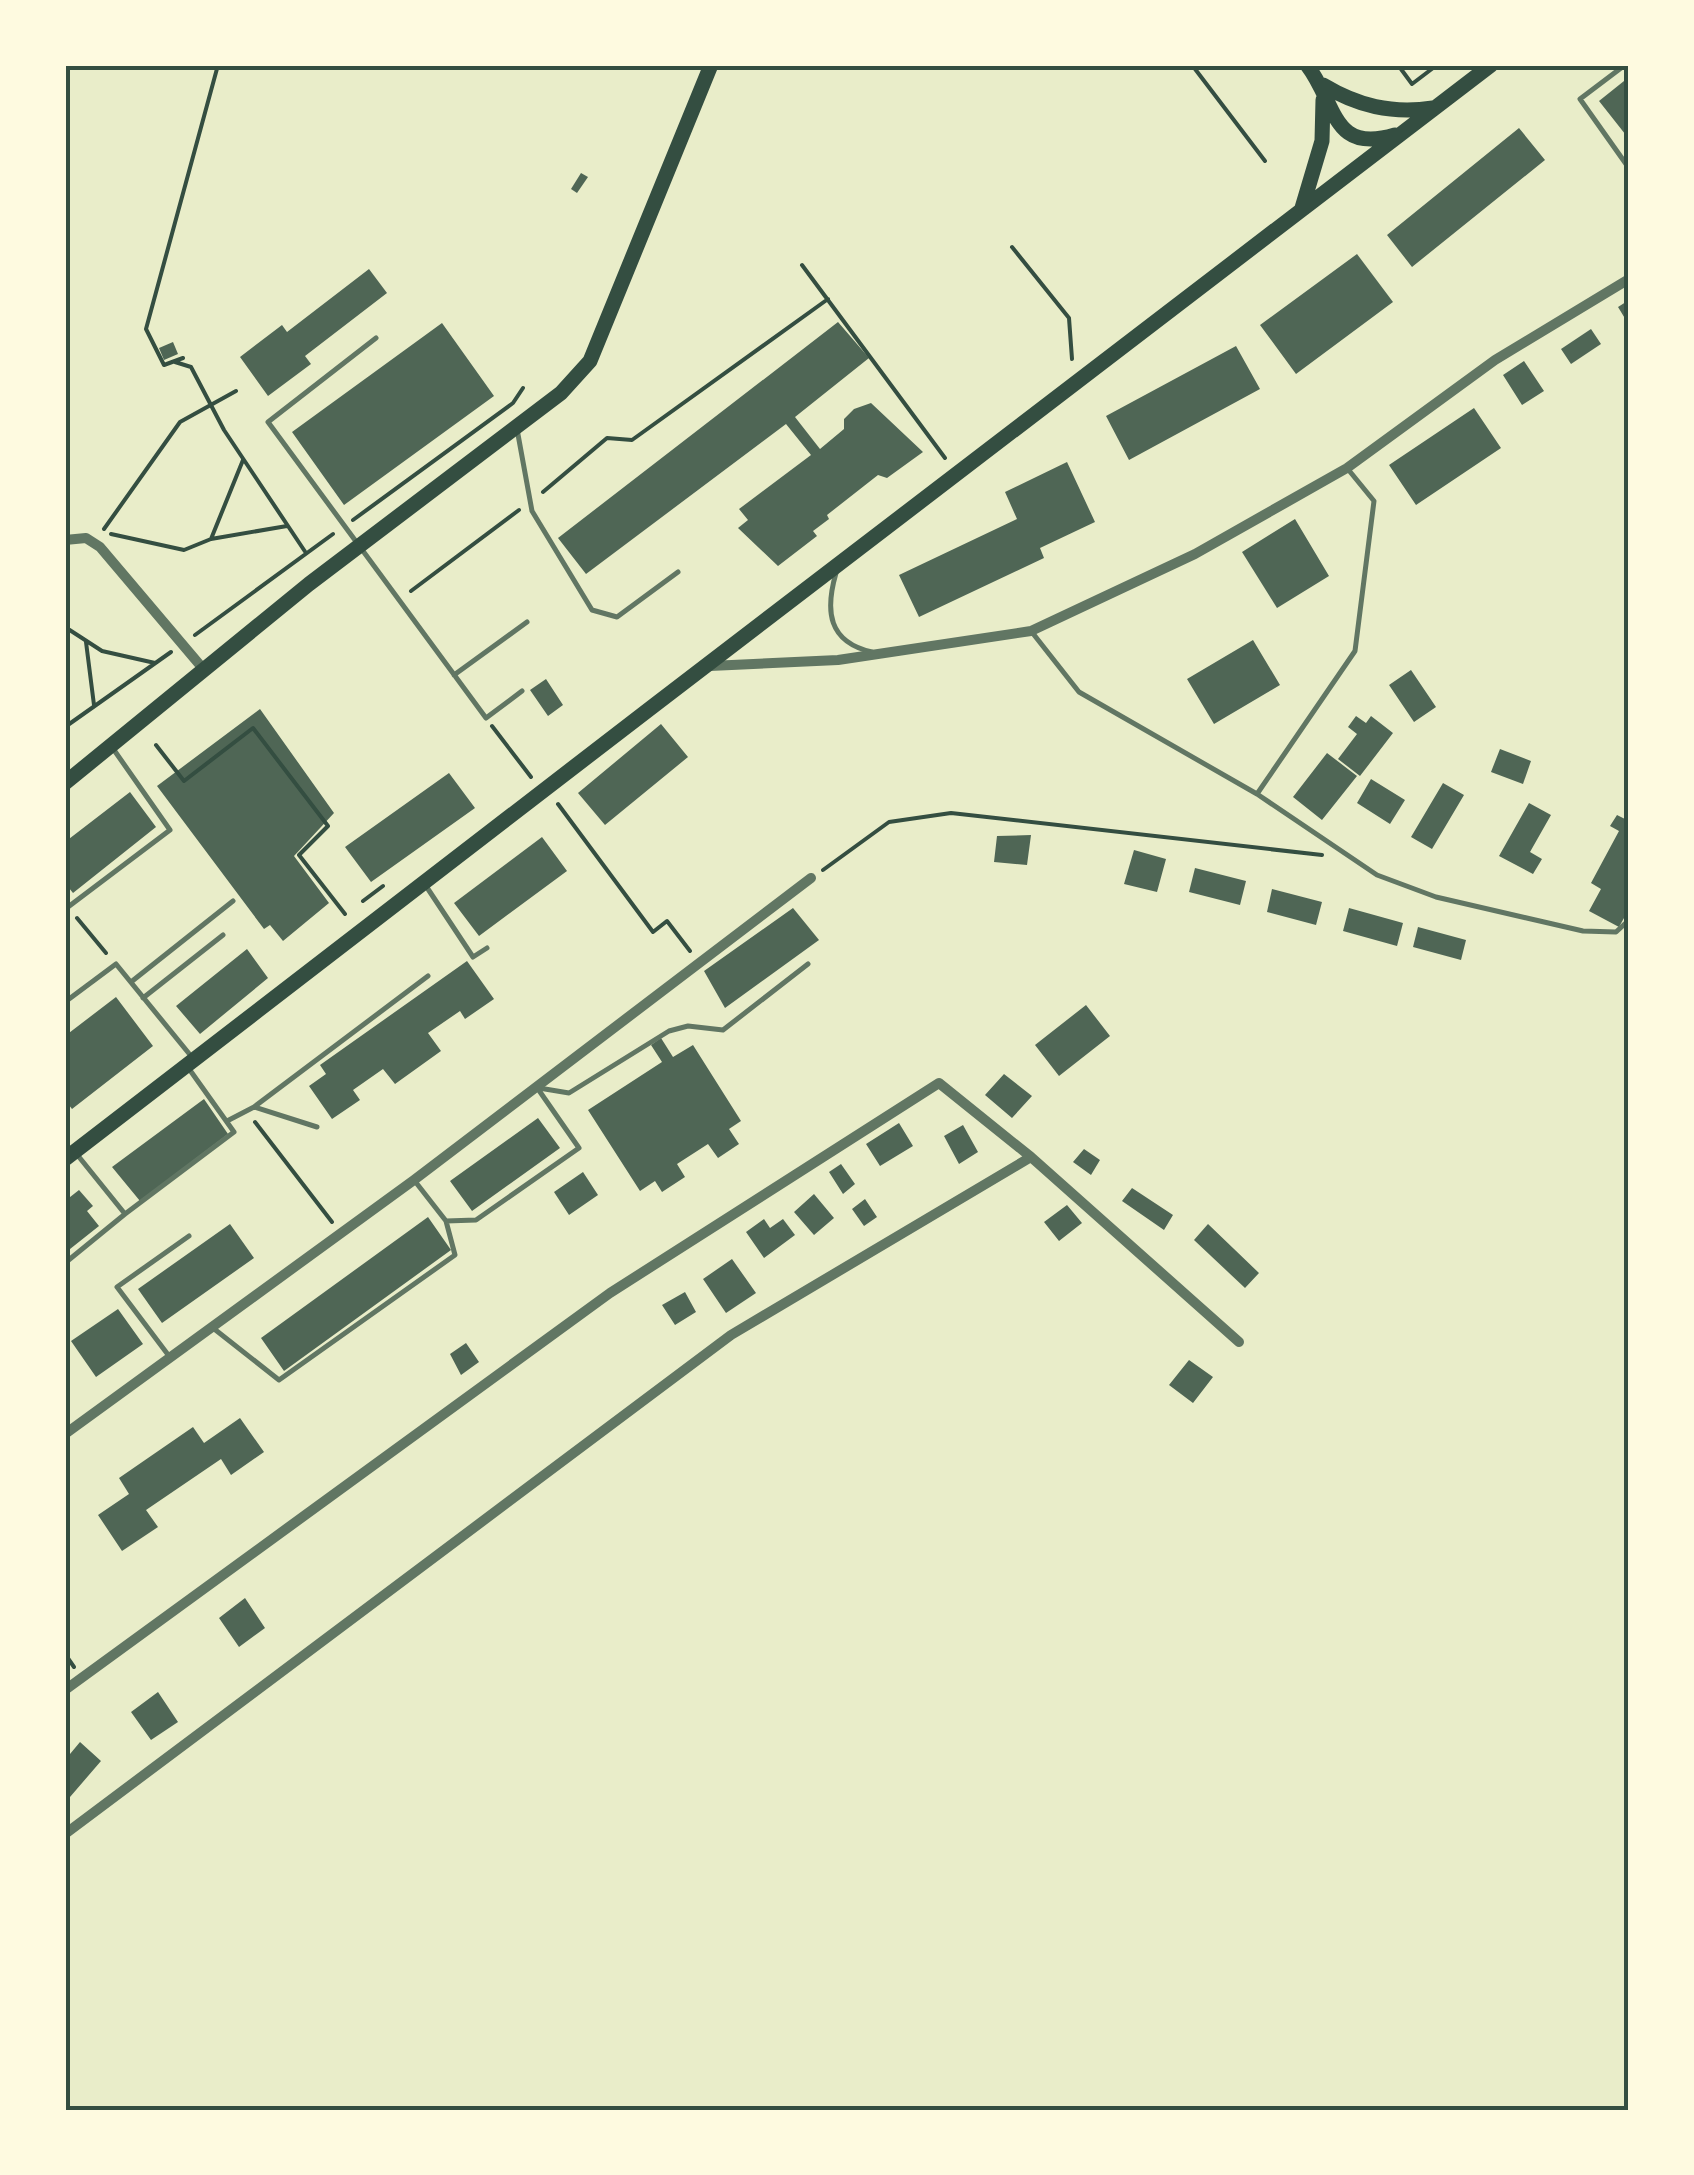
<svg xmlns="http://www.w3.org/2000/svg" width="1694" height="2175" font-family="Rubik,sans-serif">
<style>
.building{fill:#4f6655}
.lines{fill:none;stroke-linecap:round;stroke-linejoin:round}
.path{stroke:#344e41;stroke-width:4}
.service{stroke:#617663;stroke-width:5}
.minor{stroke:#617663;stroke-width:10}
.primary{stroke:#344e41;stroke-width:15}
.neatline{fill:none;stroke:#344e41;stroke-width:4}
</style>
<rect width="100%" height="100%" fill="#e9edc9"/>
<path class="building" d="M 1629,77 L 1629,139 L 1599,101 Z
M 1519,128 L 1545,160 L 1412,267 L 1387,235 Z
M 581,173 L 588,177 L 577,193 L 571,189 Z
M 1357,254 L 1393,302 L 1296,374 L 1260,325 Z
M 369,269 L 387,293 L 305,356 L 311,364 L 268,396 L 240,357 L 282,325 L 287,332 Z
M 1629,300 L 1629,325 L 1618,307 Z
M 838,322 L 869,358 L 795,417 L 820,449 L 844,429 L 844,419 L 854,409 L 871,403 L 923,452 L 887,478 L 878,475 L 827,515 L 829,519 L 813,531 L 817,536 L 778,566 L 738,528 L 748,520 L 739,509 L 811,455 L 786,424 L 586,574 L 558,538 Z
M 442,323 L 494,396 L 344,505 L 292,432 Z
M 1591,329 L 1601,344 L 1571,364 L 1561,349 Z
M 173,342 L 178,354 L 164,360 L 159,348 Z
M 1236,346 L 1260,389 L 1129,460 L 1106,416 Z
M 1524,361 L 1544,391 L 1522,405 L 1503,375 Z
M 1474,408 L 1501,448 L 1416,505 L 1389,465 Z
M 1067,462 L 1095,522 L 1040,548 L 1044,558 L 919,617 L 899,575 L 1017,519 L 1005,492 Z
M 1295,519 L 1329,576 L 1277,608 L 1242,552 Z
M 1253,640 L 1280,685 L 1214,724 L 1187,679 Z
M 1411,670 L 1436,707 L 1414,722 L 1389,685 Z
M 546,679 L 563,705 L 548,716 L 530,690 Z
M 260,709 L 334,813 L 294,856 L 329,903 L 283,941 L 270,925 L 264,929 L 157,786 Z
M 1356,716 L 1366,723 L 1371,716 L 1393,733 L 1360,776 L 1338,759 L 1357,734 L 1348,727 Z
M 661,724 L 688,757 L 605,825 L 578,793 Z
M 1500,749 L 1531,761 L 1523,784 L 1491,772 Z
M 1327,753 L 1357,776 L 1322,820 L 1293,797 Z
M 449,773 L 475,808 L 371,882 L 345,847 Z
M 1371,779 L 1405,800 L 1390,824 L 1357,803 Z
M 1443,783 L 1464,795 L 1432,849 L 1411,837 Z
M 130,792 L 156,827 L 73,893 L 65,883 L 65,842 Z
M 1529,803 L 1551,815 L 1530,852 L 1542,859 L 1533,874 L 1499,856 Z
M 1617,815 L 1629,821 L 1629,848 L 1624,858 L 1629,861 L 1629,909 L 1619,927 L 1589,911 L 1601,889 L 1591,883 L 1619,831 L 1610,826 Z
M 1031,835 L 1027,865 L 994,862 L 997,836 Z
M 542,837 L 567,871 L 479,936 L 454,903 Z
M 1134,850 L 1166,859 L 1157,892 L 1124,884 Z
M 1195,868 L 1246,881 L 1240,905 L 1189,892 Z
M 1272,889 L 1322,902 L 1316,925 L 1267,912 Z
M 793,908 L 819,940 L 725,1008 L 704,971 Z
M 1349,908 L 1403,923 L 1397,946 L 1343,931 Z
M 1418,927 L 1466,940 L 1461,960 L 1413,947 Z
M 247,949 L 268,978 L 200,1034 L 176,1006 Z
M 467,961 L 494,999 L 465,1019 L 460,1011 L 428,1033 L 441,1051 L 395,1084 L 383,1069 L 353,1090 L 360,1100 L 332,1119 L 309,1086 L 326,1074 L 320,1065 Z
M 116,997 L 153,1046 L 72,1109 L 65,1100 L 65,1036 Z
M 1086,1005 L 1110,1036 L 1059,1076 L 1035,1045 Z
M 661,1038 L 673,1057 L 693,1045 L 741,1121 L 729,1129 L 739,1144 L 718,1158 L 708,1144 L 677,1164 L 685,1177 L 662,1192 L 655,1181 L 640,1191 L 588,1110 L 662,1062 L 651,1045 Z
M 1004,1074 L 1032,1096 L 1012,1118 L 985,1095 Z
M 204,1099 L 228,1134 L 140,1201 L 112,1167 Z
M 538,1118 L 560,1148 L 472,1211 L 450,1181 Z
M 899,1123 L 913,1146 L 880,1166 L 866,1144 Z
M 963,1125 L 978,1152 L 959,1164 L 944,1136 Z
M 1084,1149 L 1100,1160 L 1091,1175 L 1073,1162 Z
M 841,1164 L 855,1184 L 843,1194 L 829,1172 Z
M 583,1172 L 598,1195 L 569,1215 L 554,1192 Z
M 1132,1188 L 1173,1215 L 1164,1230 L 1122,1201 Z
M 79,1190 L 93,1206 L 87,1211 L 99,1226 L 65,1253 L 65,1201 Z
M 814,1194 L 834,1218 L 814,1235 L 794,1212 Z
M 865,1199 L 877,1217 L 864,1226 L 852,1209 Z
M 1067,1205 L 1082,1223 L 1059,1241 L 1044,1222 Z
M 428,1217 L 451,1250 L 284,1371 L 261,1338 Z
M 764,1219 L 770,1228 L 783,1219 L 795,1235 L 764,1258 L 746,1232 Z
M 230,1224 L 254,1258 L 162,1323 L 138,1289 Z
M 1208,1224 L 1259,1273 L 1245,1288 L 1194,1240 Z
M 732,1259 L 756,1293 L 726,1313 L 703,1279 Z
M 685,1292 L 696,1312 L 675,1325 L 662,1305 Z
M 118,1309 L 143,1344 L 96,1377 L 71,1341 Z
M 466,1343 L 479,1362 L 461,1375 L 450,1354 Z
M 1189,1360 L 1213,1377 L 1193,1403 L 1169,1385 Z
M 240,1418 L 264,1452 L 231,1475 L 221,1459 L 146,1510 L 158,1527 L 122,1551 L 98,1515 L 129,1494 L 119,1478 L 193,1427 L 204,1443 Z
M 245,1598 L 265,1628 L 239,1647 L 219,1618 Z
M 158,1692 L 178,1722 L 151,1740 L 131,1712 Z
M 80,1742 L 101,1761 L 70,1797 L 65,1793 L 65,1760 Z"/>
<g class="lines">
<path class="path" d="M 1192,65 L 1265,161
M 1398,65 L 1412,84 L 1437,65
M 1012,247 L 1069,318 L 1072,359
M 802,265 L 945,458
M 183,358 L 164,365 L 146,329 L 218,65
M 175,362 L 191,367 L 224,430 L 306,553
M 543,492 L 607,438 L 632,440 L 828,299
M 353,520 L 513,403 L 523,388
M 104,529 L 180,422 L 236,391
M 111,534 L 184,550 L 211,539 L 287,526
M 211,539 L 243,460
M 411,591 L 519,510
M 65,627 L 102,651 L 155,663
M 195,635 L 333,534
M 86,642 L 94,705
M 492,726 L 531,777
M 65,727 L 171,652
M 156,745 L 184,781 L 253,728 L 328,826 L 299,855 L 345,914
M 558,804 L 653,932 L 667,921 L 690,951
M 823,870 L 889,822 L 951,813 L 1322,855
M 363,901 L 383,886
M 77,918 L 106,953
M 255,1122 L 332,1222
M 65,1654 L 74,1667"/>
<path class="service" d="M 1625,65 L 1580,99 L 1626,164
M 376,338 L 268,422 L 486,718 L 522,691
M 517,429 L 532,511 L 592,610 L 617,617 L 678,572
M 836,573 C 825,611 828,642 872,652
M 1031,631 L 1079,692 L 1257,794 L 1377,875 L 1436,897 L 1583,931 L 1616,932 L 1629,920
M 454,675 L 527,622
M 1257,794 L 1355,651 L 1374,501 L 1347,468
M 426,886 L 473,957 L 487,948
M 65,903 L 68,907 L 170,830 L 114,750
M 131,982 L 233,901
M 143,998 L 223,935
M 65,1002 L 116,964 L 191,1056
M 539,1088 L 569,1093 L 669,1031 L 688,1026 L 723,1030 L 808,964
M 254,1107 L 428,976
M 227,1121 L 254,1107 L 317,1127
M 125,1214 L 234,1132 L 187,1066
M 446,1221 L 476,1220 L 579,1148 L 538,1089
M 65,1263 L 125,1214 L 75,1152
M 213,1328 L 279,1380 L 455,1255 L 446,1221 L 414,1180
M 169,1356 L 117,1287 L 189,1236"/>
<path class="minor" d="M 65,540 L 86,538 L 100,547 L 205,671
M 710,666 L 838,660 L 1031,631 L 1195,554 L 1347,468 L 1495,360 L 1629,279
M 65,1434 L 414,1180 L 811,878
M 65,1690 L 610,1293 L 939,1083 L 1031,1157 L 1239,1342
M 65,1834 L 731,1335 L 1031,1157"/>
<path class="primary" d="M 1307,65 C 1337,104 1331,154 1395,135
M 1323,85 C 1358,106 1391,114 1433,108
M 1302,208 L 1322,141 L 1323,100
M 65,783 L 309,584 L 561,393 L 590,361 L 711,65
M 65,1159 C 538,791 1016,431 1491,65"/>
</g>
<rect width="1694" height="2175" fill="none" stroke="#fefae0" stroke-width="135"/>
<rect x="68" y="68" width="1558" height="2040" class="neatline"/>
</svg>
